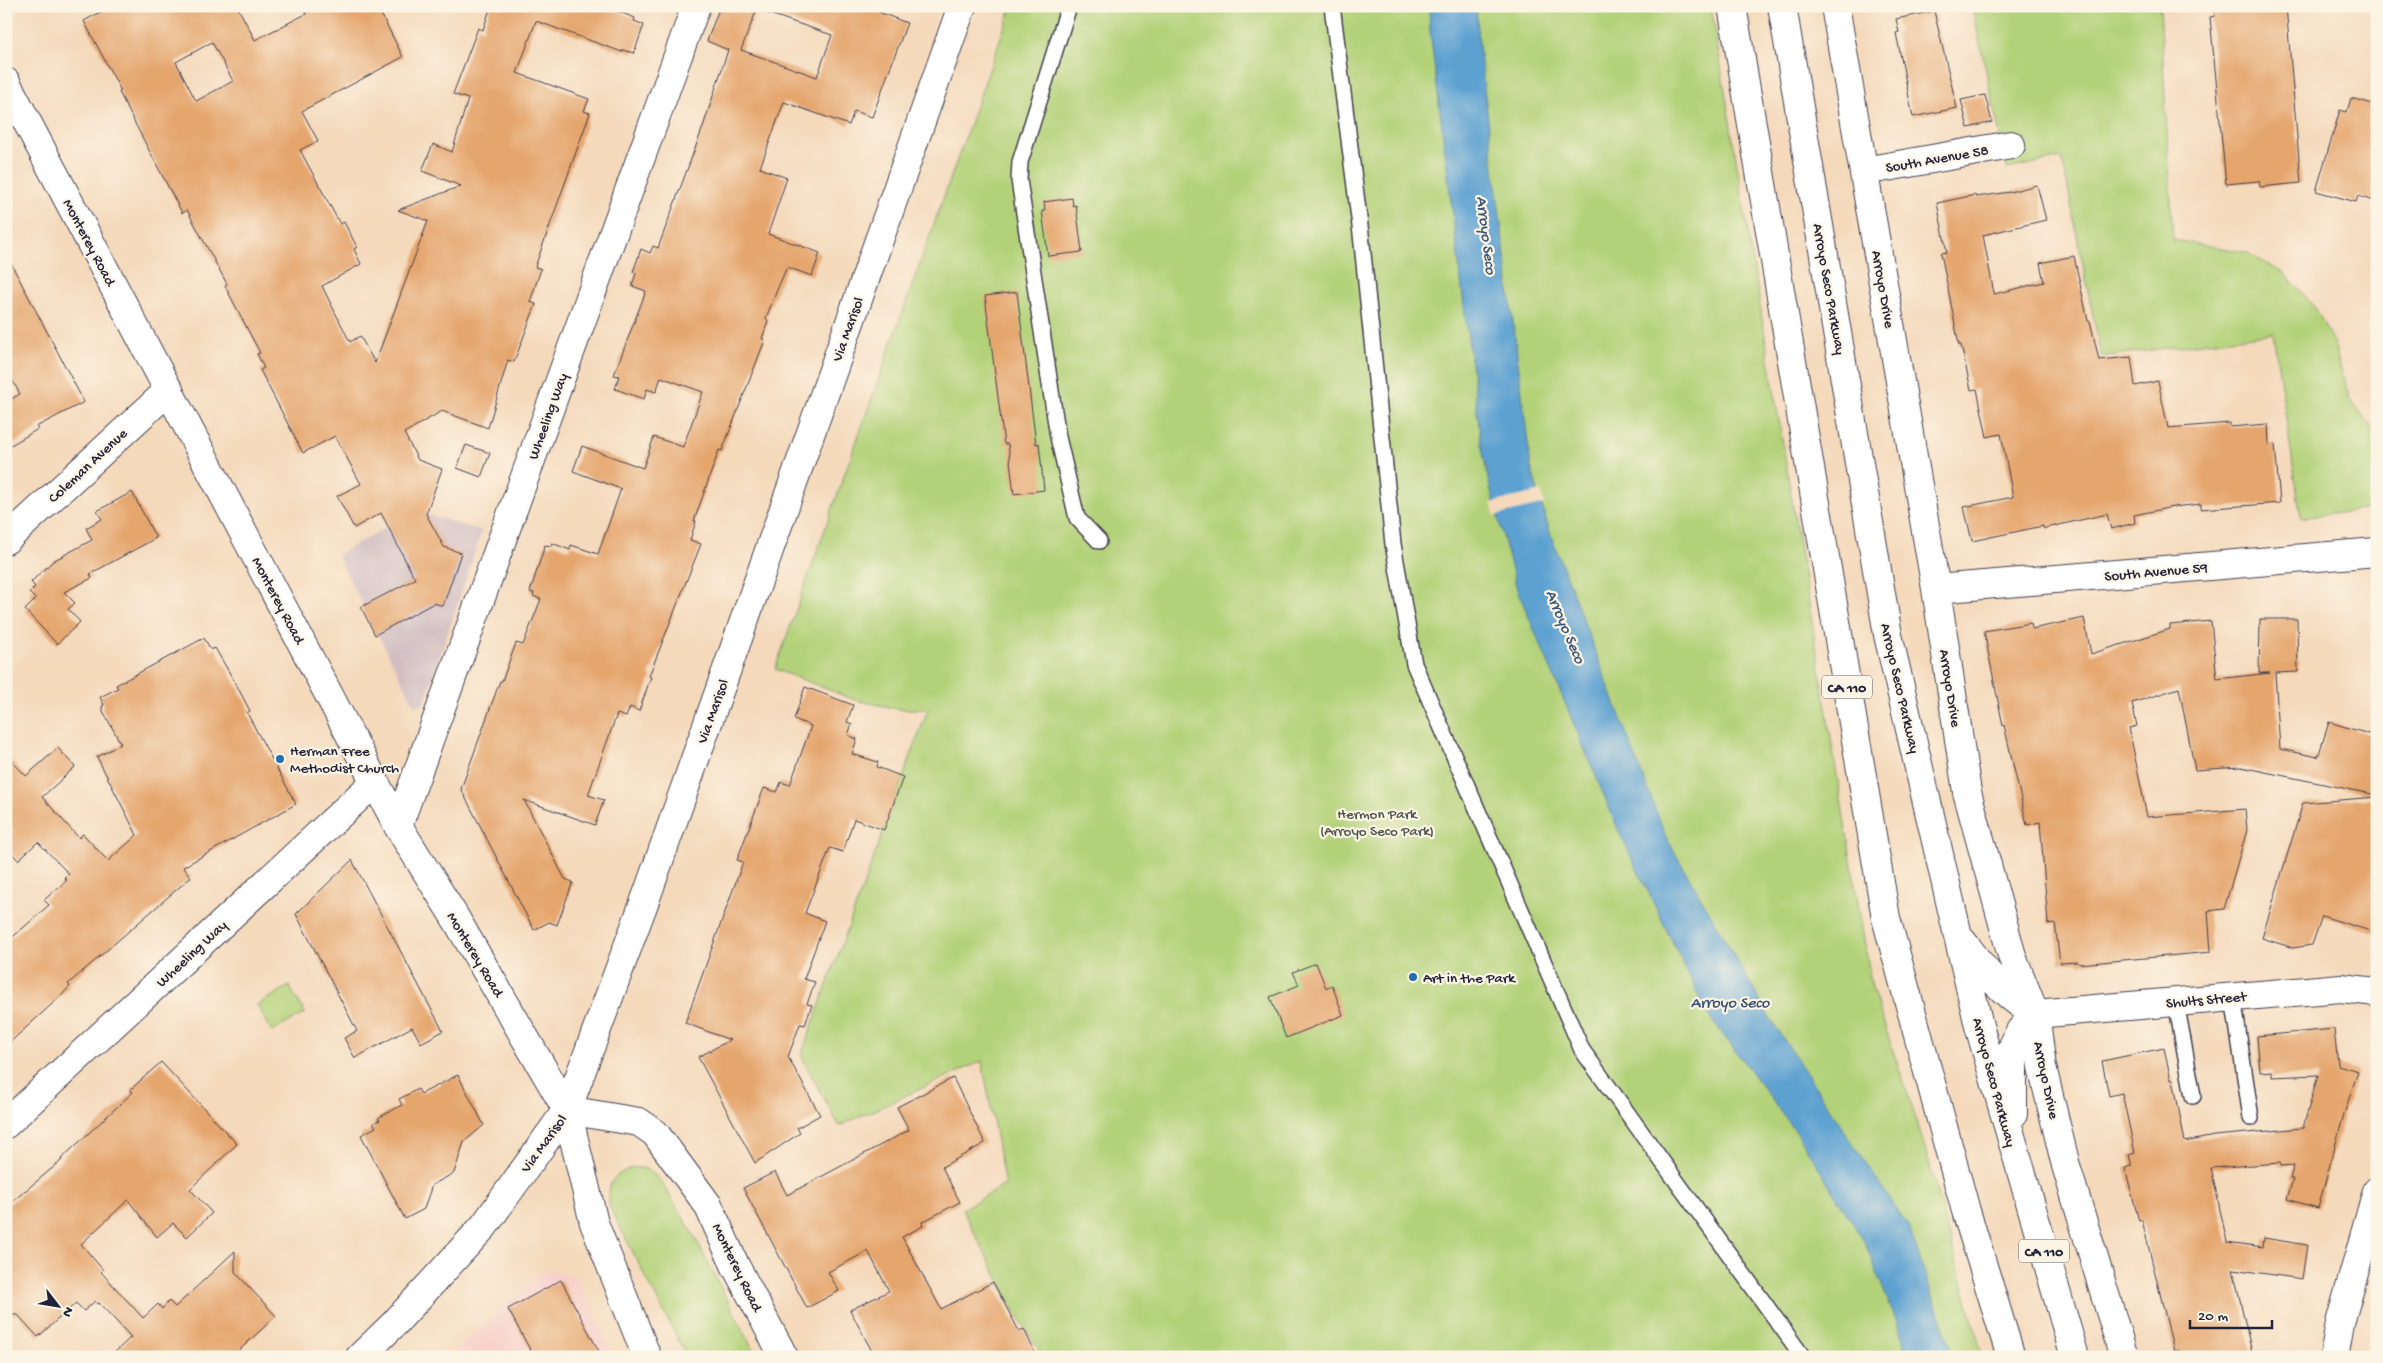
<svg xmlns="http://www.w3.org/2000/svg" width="2383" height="1363" font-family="'Gochi Hand',sans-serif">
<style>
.built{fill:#f7d0ca}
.industrial{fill:#d2bec2}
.green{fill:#b2d178;stroke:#6a7a5a}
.water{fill:#5da1d1;stroke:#406286}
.pier{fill:#f4d9bb}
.building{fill:#e5a66e;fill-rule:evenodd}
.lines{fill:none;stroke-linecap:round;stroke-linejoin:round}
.lane-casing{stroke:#423d4e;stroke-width:18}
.street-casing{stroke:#423d4e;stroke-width:30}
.secondary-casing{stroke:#423d4e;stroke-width:30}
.highway-casing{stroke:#423d4e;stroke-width:30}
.lane{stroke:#fff;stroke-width:15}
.street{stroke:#fff;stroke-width:28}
.secondary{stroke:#fff;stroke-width:28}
.highway{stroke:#fff;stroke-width:28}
.poi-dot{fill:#1f6fb2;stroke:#fcf5e5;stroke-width:2}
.labels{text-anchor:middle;stroke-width:4.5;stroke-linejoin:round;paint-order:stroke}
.shield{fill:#fcf5e5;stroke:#63616e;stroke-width:1}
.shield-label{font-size:14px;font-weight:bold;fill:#22223b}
.street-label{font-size:15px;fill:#22223b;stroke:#fcf5e5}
.poi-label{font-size:15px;fill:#22223b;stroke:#fcf5e5;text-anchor:start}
.park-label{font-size:15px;fill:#4d574d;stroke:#fcf5e5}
.water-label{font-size:16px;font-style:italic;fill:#3a5577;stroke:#fcf5e5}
</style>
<rect width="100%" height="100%" fill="#fcf5e5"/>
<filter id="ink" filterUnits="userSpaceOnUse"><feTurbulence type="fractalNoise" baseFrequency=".02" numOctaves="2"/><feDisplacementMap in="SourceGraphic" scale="10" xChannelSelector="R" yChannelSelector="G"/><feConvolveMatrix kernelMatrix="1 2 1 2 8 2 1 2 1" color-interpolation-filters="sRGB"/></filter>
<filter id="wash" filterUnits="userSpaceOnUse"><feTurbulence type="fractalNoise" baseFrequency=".0096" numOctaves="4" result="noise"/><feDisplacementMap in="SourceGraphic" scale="20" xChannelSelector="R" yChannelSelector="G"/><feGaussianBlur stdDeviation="1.12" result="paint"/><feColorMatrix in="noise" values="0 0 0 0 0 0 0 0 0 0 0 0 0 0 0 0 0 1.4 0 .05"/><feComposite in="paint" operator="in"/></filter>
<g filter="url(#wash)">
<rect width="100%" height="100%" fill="#f4d9bb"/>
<path class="built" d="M 550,1270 L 572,1275 L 577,1280 L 614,1357 L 450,1357 L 537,1276 Z"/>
<path class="industrial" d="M 415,511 L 482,531 L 424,703 L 415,706 L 337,555 Z"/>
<path class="green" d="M 1012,6 L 1711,6 L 1872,988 L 1920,1131 L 1983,1357 L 1043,1357 L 1015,1311 L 962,1209 L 1005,1185 L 982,1061 L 839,1126 L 801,1056 L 928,709 L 898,709 L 855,700 L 775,669 Z
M 1972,6 L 2160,6 L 2173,240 L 2246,252 L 2285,274 L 2315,307 L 2333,342 L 2350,400 L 2377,433 L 2377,508 L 2301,518 L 2273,333 L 2101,357 L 2062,158 L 2007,169 Z
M 289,986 L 305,1013 L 272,1032 L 257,1005 Z
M 633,1167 L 648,1169 L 660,1180 L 691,1230 L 757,1357 L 687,1357 L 610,1208 C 606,1184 611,1176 633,1167 Z"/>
<path class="water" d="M 1429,6 L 1476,6 L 1480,55 L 1531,467 L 1550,533 L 1666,837 L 1773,1023 L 1909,1228 L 1954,1357 L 1906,1357 L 1902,1336 L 1865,1243 L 1797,1133 L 1708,1015 L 1621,836 L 1517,589 L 1489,483 L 1481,443 L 1430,31 Z"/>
<path class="pier" d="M 1541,491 L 1545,504 L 1495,516 L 1491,503 Z"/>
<g id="blocks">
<path class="building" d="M 111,6 L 237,6 L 255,40 L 306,14 L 302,6 L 377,6 L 403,57 L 302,111 L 318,141 L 300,150 L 340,224 L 344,222 L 357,247 L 354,249 L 361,264 L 322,286 L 350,342 L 360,336 L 375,363 L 428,221 L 398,210 L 461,186 L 422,171 L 433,144 L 452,152 L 468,99 L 453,94 L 478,28 L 483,30 L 491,6 L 504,8 L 504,6 L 604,6 L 635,18 L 634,21 L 644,25 L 634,53 L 623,50 L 622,52 L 536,21 L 517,73 L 589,99 L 584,111 L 590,113 L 535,267 L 541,269 L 530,302 L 536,304 L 514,362 L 508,360 L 488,428 L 442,411 L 404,433 L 418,460 L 442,469 L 426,514 L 444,547 L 461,553 L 443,606 L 434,603 L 375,635 L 361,607 L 415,579 L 381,513 L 354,528 L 337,496 L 361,484 L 335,436 L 303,453 L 260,370 L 264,368 L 257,354 L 260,353 L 225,286 L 227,284 L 187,210 L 182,213 L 141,135 L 119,92 L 121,91 L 84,21 ZM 212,42 L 233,81 L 196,101 L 176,62 Z
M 720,6 L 758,6 L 741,50 L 817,77 L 832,35 L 758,10 L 759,6 L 877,6 L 876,11 L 907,23 L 872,117 L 854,111 L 849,125 L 784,102 L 760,168 L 787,178 L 768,234 L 820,253 L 812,276 L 787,267 L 779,285 L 766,318 L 768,321 L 762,339 L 765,340 L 722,451 L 719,450 L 694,521 L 696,521 L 690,540 L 701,544 L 649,676 L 651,677 L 639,711 L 630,707 L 626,717 L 617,714 L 588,795 L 604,800 L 595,825 L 524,800 L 565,879 L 573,882 L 557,925 L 549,922 L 534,930 L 461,789 L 500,681 L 502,681 L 516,643 L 523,645 L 541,599 L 533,596 L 534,593 L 530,592 L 545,545 L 551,546 L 552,543 L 570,550 L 571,545 L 598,554 L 621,489 L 573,471 L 582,446 L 643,468 L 654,437 L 683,447 L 703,392 L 661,377 L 656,392 L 647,389 L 644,399 L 615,389 L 619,376 L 614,375 L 646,291 L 632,286 L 636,273 L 633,272 L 641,249 L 650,253 L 653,246 L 658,248 L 703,127 L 728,50 L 707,41 Z
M 2214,6 L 2286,6 L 2301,183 L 2260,187 L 2259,181 L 2226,184 L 2210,17 L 2215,16 Z
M 1934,11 L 1957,108 L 1913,117 L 1896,33 L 1899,32 L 1896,19 Z
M 1985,95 L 1992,122 L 1968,128 L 1961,100 Z
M 2351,98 L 2377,105 L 2377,202 L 2358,196 L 2356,202 L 2316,191 L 2340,110 L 2347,112 Z
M 2037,185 L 2046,220 L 1983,235 L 1994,294 L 2044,282 L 2040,263 L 2074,256 L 2088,321 L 2090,321 L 2099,360 L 2131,357 L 2135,386 L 2158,381 L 2168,428 L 2230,423 L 2230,427 L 2268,424 L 2269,445 L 2275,444 L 2280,503 L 2201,509 L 2201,504 L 2173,507 L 2134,515 L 2135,523 L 2111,529 L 2107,514 L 2046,528 L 2044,529 L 2043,526 L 1972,541 L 1964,507 L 2013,497 L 2001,434 L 1987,437 L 1977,389 L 1971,390 L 1961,345 L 1959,345 L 1941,253 L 1947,252 L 1937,203 L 1975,195 L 1976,197 L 2010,192 Z
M 1072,198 L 1073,206 L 1076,205 L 1082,252 L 1048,256 L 1042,211 L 1045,211 L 1044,202 Z
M 6,254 L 84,402 L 36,427 L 38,429 L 6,448 L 6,402 L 20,394 L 6,369 Z
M 1017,292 L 1036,444 L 1039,443 L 1044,490 L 1014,494 L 1008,444 L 1004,444 L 985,296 Z
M 466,445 L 490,453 L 481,477 L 457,468 Z
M 132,492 L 156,538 L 90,574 L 92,578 L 64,592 L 75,603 L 68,609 L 80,622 L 57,644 L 25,610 L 36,599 L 29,593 L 35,587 L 31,582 L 53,561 L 92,540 L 86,528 L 102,519 L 97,511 Z
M 2084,618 L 2091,654 L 2170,629 L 2170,625 L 2211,621 L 2217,679 L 2270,673 L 2259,673 L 2260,619 L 2297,619 L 2298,672 L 2275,673 L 2280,749 L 2318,757 L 2329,722 L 2372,735 L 2370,742 L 2377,743 L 2377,795 L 2241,767 L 2195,770 L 2179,688 L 2132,703 L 2137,726 L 2129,728 L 2147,817 L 2245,809 L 2247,830 L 2224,909 L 2208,911 L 2211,952 L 2079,964 L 2078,962 L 2060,963 L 2055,923 L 2048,924 L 2040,822 L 2027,825 L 2004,725 L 2003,726 L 1984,631 L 2031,623 L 2032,629 Z
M 204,638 L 211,650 L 215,648 L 236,684 L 250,711 L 247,713 L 296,804 L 183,867 L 191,877 L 68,984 L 70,986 L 63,994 L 6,1046 L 6,943 L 49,905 L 44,900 L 67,880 L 64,877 L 69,874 L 38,842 L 18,860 L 6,847 L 6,838 L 14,830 L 6,822 L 6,755 L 26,776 L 58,748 L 75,767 L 42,797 L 79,838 L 83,834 L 108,861 L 137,835 L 97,757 L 121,744 L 103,711 L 102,706 L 104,705 L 100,697 L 118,688 L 116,685 Z
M 805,687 L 853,705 L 847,722 L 852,724 L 848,735 L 857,739 L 852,754 L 878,762 L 877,767 L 903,777 L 884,830 L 854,819 L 843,852 L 830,848 L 805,913 L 825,921 L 804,979 L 815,982 L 807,1004 L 812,1005 L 805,1025 L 800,1024 L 788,1057 L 820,1115 L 797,1128 L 800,1133 L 755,1163 L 698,1057 L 730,1040 L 685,1023 L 743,862 L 737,860 L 764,788 L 777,792 L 781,782 L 790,785 L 811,726 L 794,719 Z
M 2377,797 L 2377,933 L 2322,916 L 2312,945 L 2293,948 L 2262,938 L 2303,803 Z
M 352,860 L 443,1031 L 421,1043 L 412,1027 L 355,1058 L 344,1038 L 357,1031 L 296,914 Z
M 1316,963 L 1326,988 L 1332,985 L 1343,1015 L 1286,1038 L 1270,997 L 1299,985 L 1293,972 Z
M 2334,1029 L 2338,1065 L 2358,1071 L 2344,1114 L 2318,1208 L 2287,1199 L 2293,1179 L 2290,1179 L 2294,1165 L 2281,1166 L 2280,1163 L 2211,1168 L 2227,1242 L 2263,1247 L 2264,1238 L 2307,1245 L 2302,1279 L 2233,1269 L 2252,1353 L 2234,1357 L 2180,1357 L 2179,1350 L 2174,1351 L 2142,1220 L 2139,1221 L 2125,1168 L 2132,1166 L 2129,1155 L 2135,1153 L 2122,1093 L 2109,1096 L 2102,1061 L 2164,1048 L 2171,1080 L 2173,1079 L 2185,1142 L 2214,1136 L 2303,1128 L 2318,1075 L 2272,1077 L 2272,1071 L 2260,1072 L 2257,1036 Z
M 161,1062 L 237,1144 L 190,1189 L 212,1213 L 187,1237 L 173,1223 L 157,1237 L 128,1200 L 81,1244 L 103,1270 L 101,1272 L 143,1318 L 158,1304 L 162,1309 L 169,1301 L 175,1307 L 235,1251 L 235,1272 L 276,1316 L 232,1357 L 110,1357 L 131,1337 L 99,1303 L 97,1304 L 95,1301 L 84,1311 L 76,1303 L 38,1337 L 18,1315 L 6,1315 L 6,1207 L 62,1160 L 61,1159 L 133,1092 L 130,1090 Z
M 458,1075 L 484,1125 L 464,1142 L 454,1173 L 432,1185 L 424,1209 L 405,1219 L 361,1135 L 376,1127 L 373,1123 L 380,1120 L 378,1118 L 402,1105 L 399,1099 L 418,1089 L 421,1094 Z
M 953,1078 L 985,1143 L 942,1167 L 960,1202 L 922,1222 L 923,1226 L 902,1237 L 941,1309 L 993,1282 L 1019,1331 L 1024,1329 L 1037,1357 L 875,1357 L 850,1310 L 889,1291 L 868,1251 L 828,1272 L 839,1291 L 807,1308 L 743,1188 L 775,1172 L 787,1195 L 909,1130 L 897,1107 Z
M 561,1280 L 602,1357 L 534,1357 L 508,1309 Z"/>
</g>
</g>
<g filter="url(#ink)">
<use href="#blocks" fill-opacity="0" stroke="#423d4e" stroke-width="1"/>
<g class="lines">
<defs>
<path id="lane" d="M 1067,6 L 1068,9 L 1020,162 L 1019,180 L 1058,437 L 1077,518 L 1099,541
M 1332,6 L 1361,234 L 1393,544 L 1414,664 L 1582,1050 L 1803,1357
M 2233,997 L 2251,1118
M 2176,1002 L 2193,1096"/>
<path id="street" d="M 1835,6 L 1936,589 L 1967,792 L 2012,956 L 2035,1014 L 2042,1067 L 2066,1166 L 2124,1357
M 1864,171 L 2011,145
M 6,540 L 169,390
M 1936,589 L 2377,552
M 398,826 L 696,6
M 6,1124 L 375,782"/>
<path id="secondary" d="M 6,82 L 398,826 L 456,919 L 567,1110 L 594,1223 L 647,1357
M 2035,1014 L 2341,988 L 2377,992
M 567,1110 L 639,1122 L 655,1133 L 708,1205 L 735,1265 L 784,1357
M 360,1357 L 394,1324 L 484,1226 L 567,1110 L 648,892 L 962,6
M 2334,1357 L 2340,1323 L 2377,1191"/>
<path id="highway" d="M 1732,6 L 1886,918 L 1966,1211 L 2011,1357
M 1782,6 L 1888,635 L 1979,1026 L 2075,1357
M 1963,942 C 1987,973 2001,993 2035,1014 L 2020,1031 L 2013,1046 L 2013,1114"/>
</defs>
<use href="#lane" class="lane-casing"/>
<use href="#street" class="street-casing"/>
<use href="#secondary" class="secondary-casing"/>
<use href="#highway" class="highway-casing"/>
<use href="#lane" class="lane"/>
<use href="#street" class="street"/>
<use href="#secondary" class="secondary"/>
<use href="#highway" class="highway"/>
</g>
</g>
<g class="poi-dot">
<circle cx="280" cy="759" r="5"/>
<circle cx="1413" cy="977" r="5"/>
</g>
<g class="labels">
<g class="shield">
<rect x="1822" y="675.5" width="50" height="23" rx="4"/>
<rect x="2019" y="1239.5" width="50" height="23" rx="4"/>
</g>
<g class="shield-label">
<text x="1847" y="692">CA 110</text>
<text x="2044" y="1256">CA 110</text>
</g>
<g class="street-label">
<text transform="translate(1937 158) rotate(-10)" y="5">South Avenue 58</text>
<text transform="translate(90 242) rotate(62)" y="5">Monterey Road</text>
<text transform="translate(1830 289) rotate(80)" y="5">Arroyo Seco Parkway</text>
<text transform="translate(1884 289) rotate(80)" y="5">Arroyo Drive</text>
<text transform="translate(847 329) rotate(-70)" y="5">Via Marisol</text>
<text transform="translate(547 416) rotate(-70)" y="5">Wheeling Way</text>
<text transform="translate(87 465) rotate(-43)" y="5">Coleman Avenue</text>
<text transform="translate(2156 571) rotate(-5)" y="5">South Avenue 59</text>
<text transform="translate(279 600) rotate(62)" y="5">Monterey Road</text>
<text transform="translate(1901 688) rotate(77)" y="5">Arroyo Seco Parkway</text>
<text transform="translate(1951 688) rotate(81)" y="5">Arroyo Drive</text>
<text transform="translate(712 711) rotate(-70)" y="5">Via Marisol</text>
<text transform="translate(191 953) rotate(-43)" y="5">Wheeling Way</text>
<text transform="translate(476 954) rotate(59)" y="5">Monterey Road</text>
<text transform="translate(2206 999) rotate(-5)" y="5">Shults Street</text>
<text transform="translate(2047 1080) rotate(78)" y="5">Arroyo Drive</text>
<text transform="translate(1995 1082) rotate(75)" y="5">Arroyo Seco Parkway</text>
<text transform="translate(543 1143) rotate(-54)" y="5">Via Marisol</text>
<text transform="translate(738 1267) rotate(64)" y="5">Monterey Road</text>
</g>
<g class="poi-label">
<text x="290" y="755">Herman Free<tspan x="290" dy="17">Methodist Church</tspan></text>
<text x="1423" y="982">Art in the Park</text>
</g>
<g class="park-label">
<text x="1377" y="818">Hermon Park<tspan x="1377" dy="17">(Arroyo Seco Park)</tspan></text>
</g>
<g class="water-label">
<text transform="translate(1488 235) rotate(83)" y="6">Arroyo Seco</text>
<text transform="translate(1567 626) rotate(67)" y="6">Arroyo Seco</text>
<text x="1730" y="1007">Arroyo Seco</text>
</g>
</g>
<rect width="2383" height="1363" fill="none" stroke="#fcf5e5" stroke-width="25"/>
<g transform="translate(58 1306) rotate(121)" stroke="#fcf5e5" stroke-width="4" paint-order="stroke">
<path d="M0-4L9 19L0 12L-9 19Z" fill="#22223b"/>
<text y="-8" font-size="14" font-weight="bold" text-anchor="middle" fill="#22223b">N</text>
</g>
<path d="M2190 1320v8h82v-8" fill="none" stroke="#22223b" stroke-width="2.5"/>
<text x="2198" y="1320" font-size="15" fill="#22223b" stroke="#fcf5e5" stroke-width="4" paint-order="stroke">20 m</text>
</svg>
